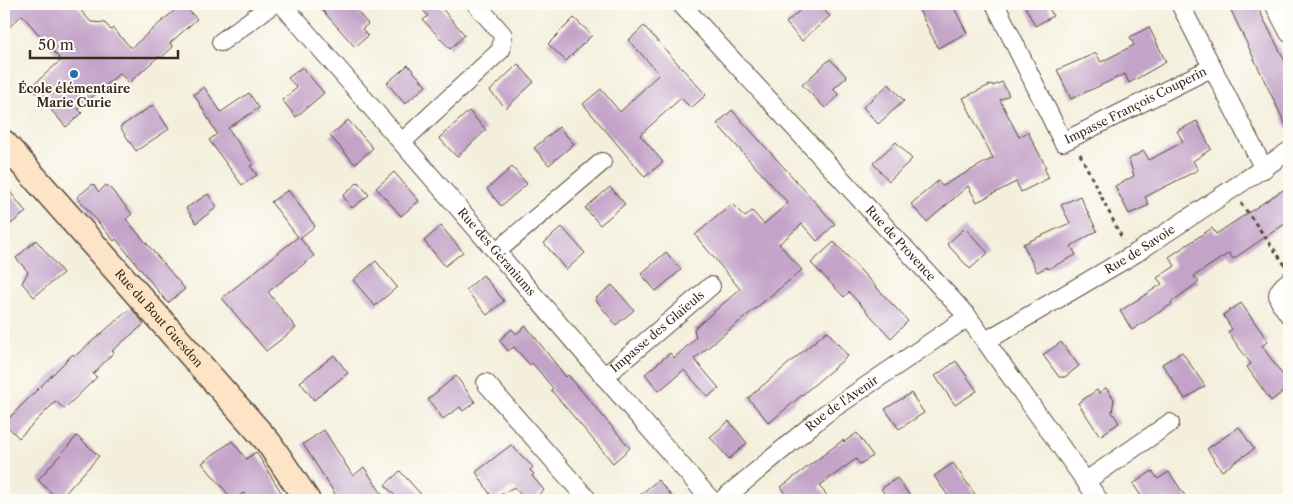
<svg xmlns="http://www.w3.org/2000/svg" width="1293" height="504" font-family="'Libre Caslon Text',serif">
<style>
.building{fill:#c3a3c8}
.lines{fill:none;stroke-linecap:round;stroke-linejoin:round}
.street-casing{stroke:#57483b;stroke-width:20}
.secondary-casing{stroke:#57483b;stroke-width:28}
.path{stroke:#57483b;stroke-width:3;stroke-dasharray:4 4;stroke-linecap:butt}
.street{stroke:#fff;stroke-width:18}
.secondary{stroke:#fee4c6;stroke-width:25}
.poi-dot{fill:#1f6fb2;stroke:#fdfcf7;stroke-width:2}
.labels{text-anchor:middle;stroke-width:4;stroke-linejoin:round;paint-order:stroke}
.poi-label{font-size:12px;font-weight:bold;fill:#3b2a1e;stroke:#fdfcf7}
.street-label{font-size:12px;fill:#3b2a1e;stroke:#fdfcf7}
</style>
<rect width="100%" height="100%" fill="#fdfcf7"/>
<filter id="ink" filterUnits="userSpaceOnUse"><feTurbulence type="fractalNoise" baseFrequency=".02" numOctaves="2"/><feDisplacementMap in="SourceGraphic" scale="10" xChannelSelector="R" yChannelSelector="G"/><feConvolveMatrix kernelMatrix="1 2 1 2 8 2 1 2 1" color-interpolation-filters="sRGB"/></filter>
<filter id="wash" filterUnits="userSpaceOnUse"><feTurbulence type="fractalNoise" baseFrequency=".0096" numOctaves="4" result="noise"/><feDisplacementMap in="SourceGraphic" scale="20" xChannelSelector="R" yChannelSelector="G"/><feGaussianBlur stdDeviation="1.12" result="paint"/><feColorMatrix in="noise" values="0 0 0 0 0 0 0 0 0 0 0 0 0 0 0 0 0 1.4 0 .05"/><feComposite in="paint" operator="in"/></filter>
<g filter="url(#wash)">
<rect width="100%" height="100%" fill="#f4efdd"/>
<g id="blocks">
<path class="building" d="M 4,4 L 75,4 L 91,22 L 105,23 L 111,30 L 113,28 L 131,48 L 182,4 L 197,19 L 170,43 L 173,47 L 161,58 L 159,56 L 129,83 L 120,73 L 78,109 L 82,113 L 66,127 L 31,87 L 61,60 L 22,15 L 4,32 Z
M 317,4 L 351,4 L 368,24 L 362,29 L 368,36 L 355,47 Z
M 418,4 L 438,4 L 465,35 L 450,49 L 423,20 L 428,16 Z
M 807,4 L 818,4 L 830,16 L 802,41 L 786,23 Z
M 916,4 L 952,4 L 967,33 L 938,48 Z
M 1024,4 L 1047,4 L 1053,16 L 1035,26 Z
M 1228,4 L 1256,4 L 1289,69 L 1289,132 Z
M 574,18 L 592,35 L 566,61 L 548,44 Z
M 644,26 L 706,95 L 691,108 L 681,98 L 640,135 L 663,162 L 645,177 L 583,104 L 601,89 L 620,112 L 659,74 L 629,40 Z
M 1149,27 L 1166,62 L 1129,83 L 1125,74 L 1071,99 L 1057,70 L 1096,53 L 1101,62 L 1134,45 L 1130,37 Z
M 830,59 L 847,77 L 833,89 L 839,95 L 825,108 L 802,85 Z
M 518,64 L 534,82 L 506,108 L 490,91 Z
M 408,65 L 426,86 L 405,104 L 387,83 Z
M 302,67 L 324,93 L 296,117 L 282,100 L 297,88 L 288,78 Z
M 1002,82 L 1009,95 L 1000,100 L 1019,137 L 1028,132 L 1046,167 L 1044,168 L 1049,178 L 1021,192 L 1016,182 L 977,202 L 968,186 L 927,222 L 911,204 L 938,181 L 942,186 L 993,158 L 963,98 L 992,84 L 993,86 Z
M 889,84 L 904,101 L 878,124 L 863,107 Z
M 204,87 L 221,112 L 249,93 L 259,108 L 228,128 L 253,164 L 250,166 L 257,175 L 242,185 L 209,140 L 217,134 L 194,94 Z
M 153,105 L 169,129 L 136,151 L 120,127 Z
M 732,110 L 835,224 L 817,241 L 802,224 L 779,244 L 802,270 L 694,359 L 719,388 L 708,397 L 684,370 L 659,391 L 645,374 L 670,353 L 674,358 L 696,338 L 694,329 L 740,289 L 695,235 L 732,204 L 745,217 L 752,211 L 764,224 L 788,203 L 717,124 Z
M 469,111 L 486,130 L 457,157 L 439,138 Z
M 348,120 L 373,148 L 355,164 L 330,136 Z
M 1197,121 L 1211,149 L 1193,161 L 1198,170 L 1145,197 L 1149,205 L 1129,214 L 1115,186 L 1134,176 L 1129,159 L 1144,151 L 1149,160 L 1183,142 L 1177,131 Z
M 559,127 L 574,144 L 549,165 L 534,148 Z
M 896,142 L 912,159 L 889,181 L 873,163 Z
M 512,167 L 527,184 L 501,206 L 487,189 Z
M 394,172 L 419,201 L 401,216 L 376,188 Z
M 358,182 L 369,195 L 352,208 L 343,196 Z
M 4,184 L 26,212 L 11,224 L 10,221 L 4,226 Z
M 93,184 L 99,192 L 106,185 L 110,188 L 132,214 L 126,219 L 185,289 L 168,303 L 116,239 L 114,241 L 77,197 Z
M 1289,186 L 1289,221 L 1233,259 L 1229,253 L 1194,276 L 1199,282 L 1171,302 L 1172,304 L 1132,330 L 1120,311 L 1162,284 L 1157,278 L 1175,266 L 1169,257 L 1212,228 L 1216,234 Z
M 610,187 L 625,204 L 600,225 L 585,208 Z
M 288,190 L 315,226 L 300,238 L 314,256 L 268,292 L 296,328 L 266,351 L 222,298 L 298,237 L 271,202 Z
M 208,194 L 217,207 L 196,223 L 186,208 Z
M 1080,196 L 1097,231 L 1071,246 L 1076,255 L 1048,269 L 1047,267 L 1037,272 L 1023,244 L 1070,223 L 1061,205 Z
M 441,226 L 463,252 L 445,266 L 424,241 Z
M 562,227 L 585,253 L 566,270 L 544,243 Z
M 965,228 L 988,253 L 970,269 L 947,244 Z
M 36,240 L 63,273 L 34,297 L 22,283 L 28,272 L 16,258 Z
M 834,242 L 908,321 L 891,338 L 849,292 L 844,297 L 811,263 Z
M 666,252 L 681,270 L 656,291 L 641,274 Z
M 376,261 L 397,287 L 375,306 L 353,280 Z
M 483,275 L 504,301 L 487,315 L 466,290 Z
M 612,285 L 634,310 L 616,325 L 595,299 Z
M 1241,303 L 1268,341 L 1262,346 L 1289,384 L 1289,387 L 1271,401 L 1247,367 L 1251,364 L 1228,332 L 1232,329 L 1223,315 Z
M 131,308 L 144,324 L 112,351 L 114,352 L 93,374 L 97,377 L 64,409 L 56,401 L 19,438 L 4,423 L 73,354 L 75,356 Z
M 526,326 L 566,377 L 568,375 L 630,448 L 613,463 L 551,390 L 553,388 L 532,363 L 530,365 L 514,347 L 508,351 L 499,340 L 512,329 L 516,334 Z
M 827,331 L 848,356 L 769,423 L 748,398 Z
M 1061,342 L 1079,366 L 1065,377 L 1059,377 L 1043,355 Z
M 1182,352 L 1205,386 L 1185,399 L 1162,364 Z
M 334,355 L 348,373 L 314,400 L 300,382 Z
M 956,361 L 977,391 L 955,405 L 935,376 Z
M 456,376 L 475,402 L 463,411 L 460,407 L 443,419 L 428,399 Z
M 1106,388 L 1114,399 L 1112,412 L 1119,423 L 1100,436 L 1078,403 L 1097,390 L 1099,393 Z
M 911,393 L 924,413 L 899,429 L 885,409 Z
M 729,421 L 747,443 L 729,459 L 710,437 Z
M 1239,427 L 1254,449 L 1222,471 L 1207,449 Z
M 324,430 L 353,476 L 364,467 L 386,500 L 339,500 L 303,444 Z
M 857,433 L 873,456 L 860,464 L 856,459 L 819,486 L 831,500 L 791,500 L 781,487 L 843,440 L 844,442 Z
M 77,436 L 99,456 L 59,500 L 38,480 Z
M 232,441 L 246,459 L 256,452 L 286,500 L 248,500 L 244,493 L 232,499 L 202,463 Z
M 511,445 L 533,467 L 530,470 L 534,474 L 532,476 L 544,490 L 532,500 L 525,500 L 514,487 L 493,499 L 476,472 Z
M 953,463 L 979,500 L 951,500 L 934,476 Z
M 400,471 L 426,500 L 399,500 L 385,485 Z
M 1152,471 L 1158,479 L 1169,472 L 1188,500 L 1144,500 L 1133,484 Z
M 897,478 L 913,500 L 889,500 L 881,489 Z
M 658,480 L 675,500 L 634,500 Z"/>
</g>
</g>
<g filter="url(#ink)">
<use href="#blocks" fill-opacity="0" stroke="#57483b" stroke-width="1"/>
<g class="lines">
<defs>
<g id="street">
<path id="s1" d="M 282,4 L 711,500"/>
<path id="s2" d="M 681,4 L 968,317 L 1099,500"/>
<path id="s3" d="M 995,4 L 1063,142 L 1211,68"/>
<path d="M 1180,4 L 1264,169"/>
<path d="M 1274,4 L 1289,33"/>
<path d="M 221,42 L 273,4"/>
<path d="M 402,142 L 501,50 L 503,35 L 476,4"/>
<path d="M 497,251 L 602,162"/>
<path d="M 1289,281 C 1271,294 1278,299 1289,315"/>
<path id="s4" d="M 986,341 L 1136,253 L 1289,151"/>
<path id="s5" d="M 604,377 L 711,286"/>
<path d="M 486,383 L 588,500"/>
<path d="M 1086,481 L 1170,423"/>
<path id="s6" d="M 722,500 L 825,414 L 968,317"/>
</g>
<g id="secondary">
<path id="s7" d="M 4,143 L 269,443 L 307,500"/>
</g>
</defs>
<use href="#street" class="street-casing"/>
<use href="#secondary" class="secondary-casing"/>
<path class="path" d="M 1080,154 L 1123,240
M 1241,203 L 1285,265"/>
<use href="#street" class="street"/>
<use href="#secondary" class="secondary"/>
</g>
</g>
<circle class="poi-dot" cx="74" cy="74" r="5"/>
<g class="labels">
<g class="poi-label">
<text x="74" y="93">École élémentaire<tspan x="74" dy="14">Marie Curie</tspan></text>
</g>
<g class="street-label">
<text dy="4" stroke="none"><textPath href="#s3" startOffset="235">Impasse François Couperin</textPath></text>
<text dy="4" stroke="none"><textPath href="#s2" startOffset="325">Rue de Provence</textPath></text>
<text dy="4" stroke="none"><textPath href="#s4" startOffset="179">Rue de Savoie</textPath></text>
<text dy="4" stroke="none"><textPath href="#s1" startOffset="328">Rue des Géraniums</textPath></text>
<text dy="4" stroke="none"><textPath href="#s7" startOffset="234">Rue du Bout Guesdon</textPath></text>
<text dy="4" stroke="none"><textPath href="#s5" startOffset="70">Impasse des Glaïeuls</textPath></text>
<text dy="4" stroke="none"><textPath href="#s6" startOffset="154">Rue de l'Avenir</textPath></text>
</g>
</g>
<rect width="1293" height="504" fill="none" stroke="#fdfcf7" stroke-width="20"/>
<path d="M30 50v8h148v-8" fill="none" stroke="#3b2a1e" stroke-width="2.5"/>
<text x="38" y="50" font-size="15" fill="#3b2a1e" stroke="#fdfcf7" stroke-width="4" paint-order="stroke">50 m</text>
</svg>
